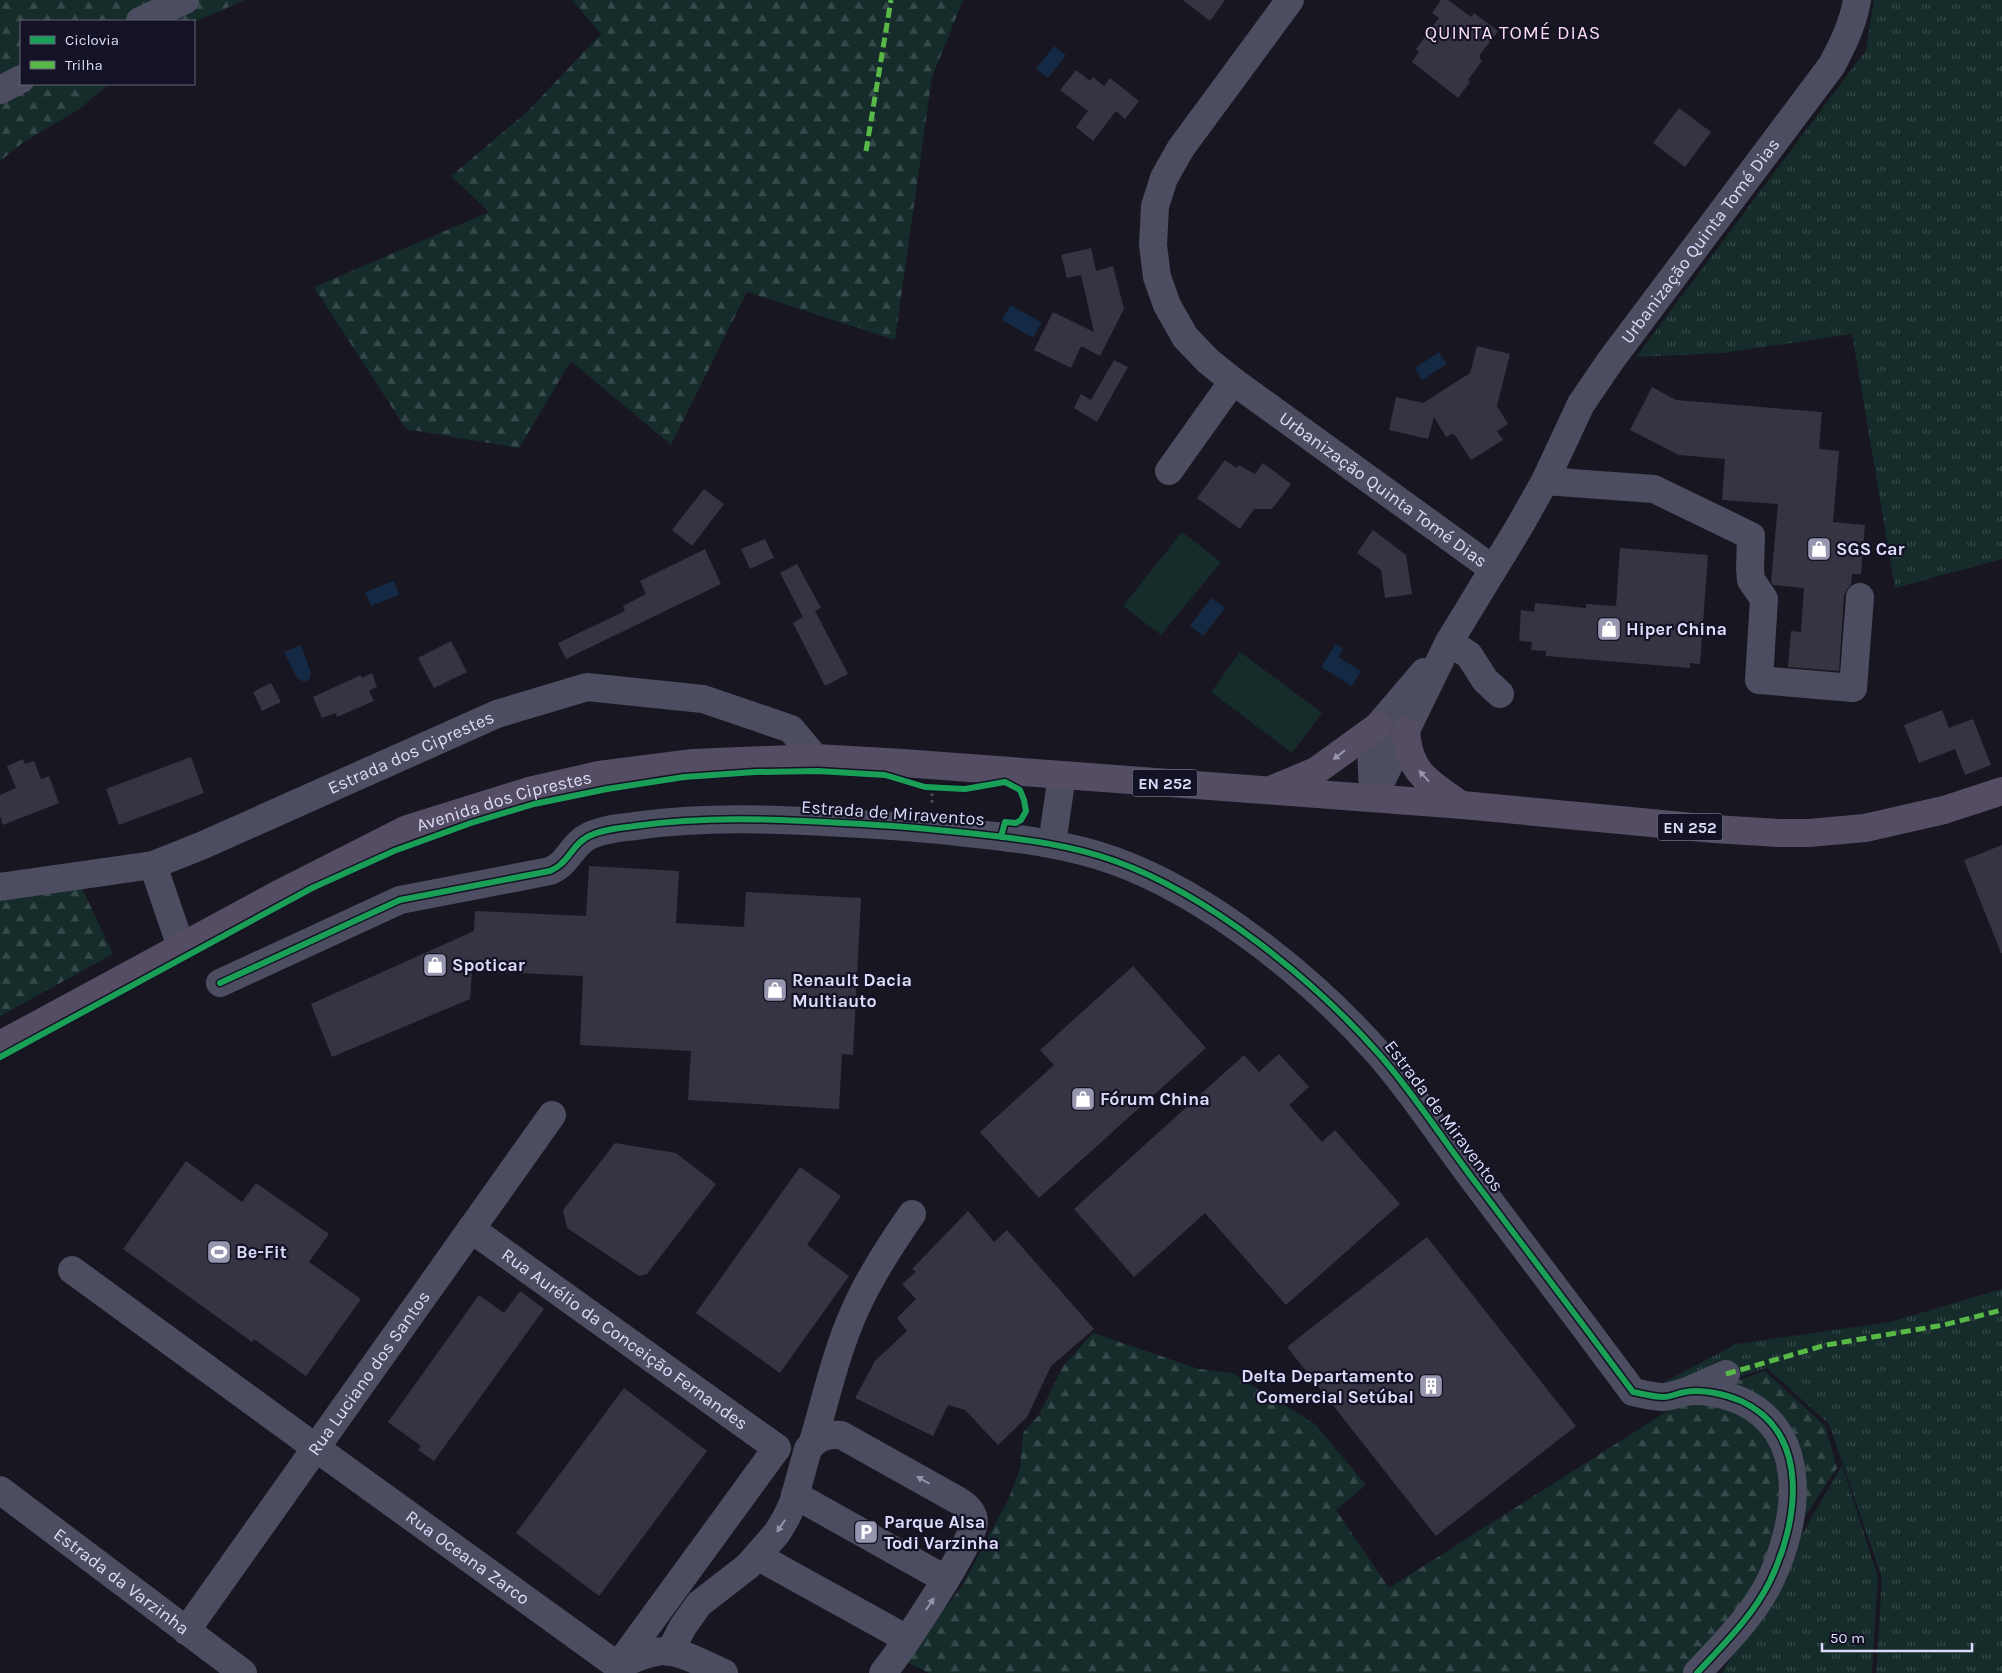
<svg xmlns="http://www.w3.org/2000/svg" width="2002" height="1673" font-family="Karla,sans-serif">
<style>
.grass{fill:url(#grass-tufts)}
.forest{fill:url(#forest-firs)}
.pitch{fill:#162c2b}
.water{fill:#142a44}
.building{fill:#363442}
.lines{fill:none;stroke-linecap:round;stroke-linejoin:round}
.path{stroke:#47525c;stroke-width:3;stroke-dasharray:2.5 4;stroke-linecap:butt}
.minor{stroke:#4d4d61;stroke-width:28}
.major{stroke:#544d64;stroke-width:28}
.quiet{stroke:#58b947;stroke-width:5;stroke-dasharray:10 5;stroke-linecap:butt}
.cycleway-casing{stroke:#141225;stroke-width:9}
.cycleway{stroke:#1a9f57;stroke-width:6}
.oneway{fill:#9894b0}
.oneway2{fill:#9494ae}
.labels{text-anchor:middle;stroke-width:4.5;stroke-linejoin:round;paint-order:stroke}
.shield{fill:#141225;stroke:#a09fbb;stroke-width:1}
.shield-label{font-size:16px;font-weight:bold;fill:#dcdbfb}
.street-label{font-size:18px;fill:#dcdbfb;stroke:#141225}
.poi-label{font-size:18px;font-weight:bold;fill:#dcdbfb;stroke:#141225;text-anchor:start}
.neighbourhood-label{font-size:19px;letter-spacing:1px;fill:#fbdcf2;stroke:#141225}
</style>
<defs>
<pattern id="grass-tufts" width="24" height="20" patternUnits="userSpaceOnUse" patternTransform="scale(1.25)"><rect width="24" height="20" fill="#162c2b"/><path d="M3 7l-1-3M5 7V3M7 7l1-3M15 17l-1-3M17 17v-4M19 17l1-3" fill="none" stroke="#374a4b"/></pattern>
<pattern id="forest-firs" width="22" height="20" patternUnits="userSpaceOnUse" patternTransform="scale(1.25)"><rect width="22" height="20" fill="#162c2b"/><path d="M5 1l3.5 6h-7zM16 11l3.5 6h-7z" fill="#374a4b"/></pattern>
</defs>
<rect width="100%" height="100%" fill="#181621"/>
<path class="grass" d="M 1874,0 L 2002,0 L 2002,559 L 1895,588 L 1852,334 L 1723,353 L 1636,357 L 1866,50 Z
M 2002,1289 L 2002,1673 L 1876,1673 L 1882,1578 L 1829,1424 L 1767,1368 L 1725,1381 L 1655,1387 L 1736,1344 L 1890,1322 Z
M 1842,1465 L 1878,1577 L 1872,1673 L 1722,1673 Z"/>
<path class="forest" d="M 0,0 L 245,0 L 194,22 L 21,21 L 21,84 L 109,84 L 78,110 L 25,141 L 0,161 Z
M 572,0 L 963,0 L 932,77 L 895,340 L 747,292 L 671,445 L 571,361 L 519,448 L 406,429 L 314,287 L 489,212 L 451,176 L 527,112 L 601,34 Z
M 79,882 L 113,954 L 0,1016 L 0,898 Z
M 1093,1333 L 1199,1369 L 1232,1373 L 1315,1424 L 1366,1485 L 1336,1510 L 1389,1588 L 1669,1410 L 1725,1385 L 1765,1371 L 1825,1426 L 1837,1468 L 1738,1618 L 1687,1673 L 929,1673 L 905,1661 L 962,1586 L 1009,1498 L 1020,1468 L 1023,1433 L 1039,1415 L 1063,1366 Z"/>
<path class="pitch" d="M 1182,532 L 1221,562 L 1161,635 L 1123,606 Z
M 1240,652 L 1322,713 L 1292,753 L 1211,692 Z"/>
<path class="water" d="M 1054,46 L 1066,55 L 1048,78 L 1036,69 Z
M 1011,305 L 1042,323 L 1033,338 L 1002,320 Z
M 1439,352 L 1447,364 L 1422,380 L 1415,368 Z
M 394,581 L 399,595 L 371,606 L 365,592 Z
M 1211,598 L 1225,608 L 1203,636 L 1190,626 Z
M 1336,644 L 1343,649 L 1338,657 L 1361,671 L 1352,686 L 1321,667 Z
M 301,645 L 311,673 L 309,680 L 303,682 L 296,676 L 284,652 Z"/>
<path class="building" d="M 1183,0 L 1225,0 L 1210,21 Z
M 1441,0 L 1448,0 L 1471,17 L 1474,13 L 1498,31 L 1479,56 L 1482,61 L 1468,80 L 1470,82 L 1458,98 L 1412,62 L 1419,52 L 1416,49 L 1439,18 L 1432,13 Z
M 1076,70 L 1090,81 L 1093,77 L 1104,86 L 1110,78 L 1139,101 L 1125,119 L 1116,111 L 1093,141 L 1076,127 L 1088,111 L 1060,90 Z
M 1679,108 L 1711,132 L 1685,167 L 1653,143 Z
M 1091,248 L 1096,271 L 1113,266 L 1124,309 L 1100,356 L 1081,346 L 1071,368 L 1034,350 L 1053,312 L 1094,332 L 1081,275 L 1067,278 L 1061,255 Z
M 1477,346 L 1510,354 L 1497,406 L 1508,424 L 1497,431 L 1503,440 L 1471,460 L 1455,435 L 1452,434 L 1446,437 L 1434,417 L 1428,439 L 1389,430 L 1396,397 L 1423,403 L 1470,373 Z
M 1114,360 L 1128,367 L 1097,422 L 1074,408 L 1081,394 L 1091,400 Z
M 1652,387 L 1676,400 L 1822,412 L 1819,449 L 1839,451 L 1833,522 L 1865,525 L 1861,574 L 1852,574 L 1851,585 L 1847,589 L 1844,596 L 1839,671 L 1788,667 L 1791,631 L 1801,632 L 1804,588 L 1773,585 L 1771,582 L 1778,504 L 1722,500 L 1725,459 L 1679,455 L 1630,430 Z
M 1225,460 L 1236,468 L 1239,465 L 1255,474 L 1263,463 L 1291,484 L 1272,509 L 1254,509 L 1240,529 L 1197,498 Z
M 704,489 L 724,504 L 692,546 L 672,530 Z
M 1373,530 L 1406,555 L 1412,594 L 1385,598 L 1381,570 L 1357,553 Z
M 765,539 L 774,558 L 750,569 L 741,549 Z
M 1620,548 L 1708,555 L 1700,664 L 1690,663 L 1690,668 L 1546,656 L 1546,651 L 1531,650 L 1532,642 L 1519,641 L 1521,610 L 1534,612 L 1535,603 L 1586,608 L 1586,604 L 1616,606 Z
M 705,549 L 721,584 L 566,659 L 558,643 L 625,611 L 623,606 L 646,594 L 640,581 Z
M 797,564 L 821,608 L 815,611 L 848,674 L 825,686 L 793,623 L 803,617 L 780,573 Z
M 451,641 L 467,672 L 434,688 L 418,658 Z
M 372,673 L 377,687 L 369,691 L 374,701 L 337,717 L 336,713 L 322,718 L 313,697 L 361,675 L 362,678 Z
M 271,683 L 281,702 L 262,711 L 253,692 Z
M 1942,710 L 1949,728 L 1973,719 L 1991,765 L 1965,775 L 1955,749 L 1919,763 L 1904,725 Z
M 191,757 L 204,793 L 119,825 L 106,789 Z
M 23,759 L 25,764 L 34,761 L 41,779 L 49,776 L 59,803 L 3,825 L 0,816 L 0,795 L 16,788 L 7,766 Z
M 2002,845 L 2002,953 L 2001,953 L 1964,860 Z
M 589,866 L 679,871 L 676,923 L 744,927 L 746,892 L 861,898 L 853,1055 L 842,1054 L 839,1109 L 688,1100 L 691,1051 L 580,1045 L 583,976 L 472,971 L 470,999 L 332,1057 L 311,1004 L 474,931 L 475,911 L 586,916 Z
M 1133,966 L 1206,1048 L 1039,1198 L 980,1132 L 1054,1065 L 1040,1050 Z
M 1279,1054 L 1309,1087 L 1289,1105 L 1322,1142 L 1335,1130 L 1400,1204 L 1286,1305 L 1205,1213 L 1134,1277 L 1074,1209 L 1244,1055 L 1259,1072 Z
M 615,1143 L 676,1153 L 716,1184 L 647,1274 L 639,1276 L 567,1228 L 563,1210 Z
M 186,1161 L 242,1202 L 256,1183 L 329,1234 L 309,1262 L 361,1299 L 306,1376 L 254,1339 L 252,1342 L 123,1249 Z
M 800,1167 L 841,1196 L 807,1245 L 849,1276 L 780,1373 L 696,1313 Z
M 968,1211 L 994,1242 L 1007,1230 L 1094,1329 L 1051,1366 L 1027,1417 L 998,1445 L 965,1410 L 948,1405 L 933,1436 L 855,1398 L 875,1361 L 907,1331 L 897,1318 L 916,1299 L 902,1284 L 916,1272 L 912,1269 Z
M 1427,1237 L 1576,1426 L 1436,1536 L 1287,1347 Z
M 520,1291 L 544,1309 L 434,1461 L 418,1450 L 421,1446 L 388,1422 L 479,1295 L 504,1313 Z
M 624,1388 L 707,1451 L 599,1596 L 516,1533 Z"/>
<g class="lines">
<path class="path" d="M 932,787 L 932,806"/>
<g class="minor">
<path id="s1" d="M 1290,0 L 1181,148 L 1164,178 L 1155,206 L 1153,245 L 1157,277 L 1167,305 L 1185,337 L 1208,361 L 1233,381 L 1493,569"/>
<path d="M 140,21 L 185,0"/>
<path d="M 0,90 L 21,79"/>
<path d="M 1169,471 L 1233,381"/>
<path d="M 1545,481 L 1654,489 L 1751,536 L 1750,569 L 1751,580 L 1764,599 L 1759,680 L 1853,688 L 1860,597"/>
<path d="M 1449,642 L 1469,655 L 1485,680 L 1500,694"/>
<path d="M 1373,793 L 1371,745 L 1378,726 L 1424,672"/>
<path id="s2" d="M 1373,798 L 1449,642 L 1519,527 L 1545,481 L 1581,404 L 1611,360 L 1832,65 C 1843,44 1853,24 1857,0"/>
<path d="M 1052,844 L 1062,775"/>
<path d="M 153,865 L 181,947"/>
<path id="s3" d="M 0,887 L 153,865 L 201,846 L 497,714 L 587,687 L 703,699 L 791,729 L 815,758"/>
<path d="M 220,983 L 400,900 L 550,871 C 554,869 558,867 561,864 C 572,854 575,843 589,836 C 603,829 620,828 635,826 C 703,816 774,819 843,823 C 888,825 932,829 977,834 C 1023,839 1071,845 1115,861 C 1209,895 1313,979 1379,1054 C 1414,1094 1443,1140 1476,1183 C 1528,1252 1581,1322 1633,1392 C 1643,1394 1654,1397 1663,1397 C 1671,1397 1678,1393 1685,1392 C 1703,1389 1725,1394 1741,1401 C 1812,1434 1798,1523 1770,1581 C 1753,1616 1723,1645 1697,1673"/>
<path id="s4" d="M 471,1229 L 777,1448 L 618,1666"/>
<path id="s5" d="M 72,1270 L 316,1448 L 618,1666 C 633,1659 648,1652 664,1651 C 681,1651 708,1666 724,1673"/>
<path d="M 1687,1391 L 1726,1374"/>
<path d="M 813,1442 C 826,1398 836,1352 855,1310 C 870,1276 891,1244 912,1214"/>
<path id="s6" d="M 0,1490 L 243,1673"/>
<path d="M 795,1495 L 945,1579"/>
<path d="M 757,1556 L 907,1639"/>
<path id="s7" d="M 186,1631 L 552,1115"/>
<path d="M 670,1652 L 682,1628 L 699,1604 L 748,1566 L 777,1533 L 786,1518 L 793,1503 L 808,1449 C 816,1438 827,1434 841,1435 L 959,1501 C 967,1506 974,1512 974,1522 C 975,1541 899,1653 883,1673"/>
</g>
<g class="major">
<path d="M 1406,731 C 1409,774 1429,782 1461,805"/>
<path d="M 1275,788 L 1316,771 L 1378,726"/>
<path id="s8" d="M 0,1045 L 277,895 L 407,829 L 529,791 L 599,775 L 693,763 L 815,758 L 903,763 L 1463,805 L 1714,829 L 1779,833 L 1809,833 L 1865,828 L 1944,810 L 2002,791"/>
</g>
<path class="quiet" d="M 866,151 L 891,0
M 1726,1374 L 1826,1345 L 1944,1325 L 2002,1310"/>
<defs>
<path id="cycleway" d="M 220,983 L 400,900 L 550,871 C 554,869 558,867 561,864 C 572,854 575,843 589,836 C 603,829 620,828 635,826 C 703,816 774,819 843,823 C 888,825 932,829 977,834 C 1023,839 1071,845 1115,861 C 1209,895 1313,979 1379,1054 C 1414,1094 1443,1140 1476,1183 C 1528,1252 1581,1322 1633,1392 C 1643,1394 1654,1397 1663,1397 C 1671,1397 1678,1393 1685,1392 C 1703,1389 1725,1394 1741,1401 C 1812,1434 1798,1523 1770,1581 C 1753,1616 1723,1645 1697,1673
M 0,1057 L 312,888 L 394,851 L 471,823 L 534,804 L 607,789 L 684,777 L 755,772 L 818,771 L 885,775 L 925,787 L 965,789 L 1005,782 L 1020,790 L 1024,800 L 1026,811 L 1021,820 L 1016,823 L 1005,822 L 1001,837"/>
</defs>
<use href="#cycleway" class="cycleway-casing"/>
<use href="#cycleway" class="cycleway"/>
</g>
<defs><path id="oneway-solid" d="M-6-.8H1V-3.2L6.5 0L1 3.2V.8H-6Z" transform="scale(1.25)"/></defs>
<g class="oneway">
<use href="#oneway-solid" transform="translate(1339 755) rotate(142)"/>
<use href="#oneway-solid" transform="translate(1424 776) rotate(-132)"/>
</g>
<g class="oneway2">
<use href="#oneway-solid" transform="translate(923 1480) rotate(-150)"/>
<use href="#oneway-solid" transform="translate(781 1526) rotate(124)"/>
<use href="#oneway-solid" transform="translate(930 1604) rotate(-57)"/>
</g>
<defs>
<symbol id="shop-square" viewBox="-11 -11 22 22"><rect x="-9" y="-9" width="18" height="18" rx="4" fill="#9796af" stroke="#141225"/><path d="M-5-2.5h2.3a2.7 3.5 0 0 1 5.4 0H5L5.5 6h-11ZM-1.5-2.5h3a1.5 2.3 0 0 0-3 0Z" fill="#fff"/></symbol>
<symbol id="stadium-square" viewBox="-11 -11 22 22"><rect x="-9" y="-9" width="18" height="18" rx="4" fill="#9796af" stroke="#141225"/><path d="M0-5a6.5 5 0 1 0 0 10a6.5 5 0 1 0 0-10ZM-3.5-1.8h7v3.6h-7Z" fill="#fff"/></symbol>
<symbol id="building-square" viewBox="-11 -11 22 22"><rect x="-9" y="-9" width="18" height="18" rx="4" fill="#9796af" stroke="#141225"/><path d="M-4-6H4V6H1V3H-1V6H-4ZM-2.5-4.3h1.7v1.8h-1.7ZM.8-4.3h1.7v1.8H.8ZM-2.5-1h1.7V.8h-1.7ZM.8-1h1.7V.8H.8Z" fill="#fff"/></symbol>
<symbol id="parking-square" viewBox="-11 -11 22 22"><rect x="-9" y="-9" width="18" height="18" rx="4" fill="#9796af" stroke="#141225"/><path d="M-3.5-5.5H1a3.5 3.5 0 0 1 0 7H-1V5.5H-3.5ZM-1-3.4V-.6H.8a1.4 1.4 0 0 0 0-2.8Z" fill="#fff"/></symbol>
</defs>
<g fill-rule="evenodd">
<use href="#shop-square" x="1805" y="535" width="28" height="28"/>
<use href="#shop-square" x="1595" y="615" width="28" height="28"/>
<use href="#shop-square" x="421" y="951" width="28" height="28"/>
<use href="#shop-square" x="761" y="976" width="28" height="28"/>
<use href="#shop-square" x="1069" y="1085" width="28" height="28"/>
<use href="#stadium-square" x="205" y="1238" width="28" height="28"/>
<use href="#building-square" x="1417" y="1372" width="28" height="28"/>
<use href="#parking-square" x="852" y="1518" width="28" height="28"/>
</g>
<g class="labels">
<g class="shield">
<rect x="1132.5" y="769.5" width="65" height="27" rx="4"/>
<rect x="1657.5" y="813.5" width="65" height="27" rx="4"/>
</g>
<g class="shield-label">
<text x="1165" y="789">EN 252</text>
<text x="1690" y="833">EN 252</text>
</g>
<g class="street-label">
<text dy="6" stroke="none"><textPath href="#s2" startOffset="648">Urbanização Quinta Tomé Dias</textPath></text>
<text dy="6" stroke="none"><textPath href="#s1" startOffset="636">Urbanização Quinta Tomé Dias</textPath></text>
<text dy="6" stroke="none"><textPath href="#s3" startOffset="436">Estrada dos Ciprestes</textPath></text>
<text dy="6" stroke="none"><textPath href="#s8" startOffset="562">Avenida dos Ciprestes</textPath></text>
<text transform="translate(893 813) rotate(4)" y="6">Estrada de Miraventos</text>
<text transform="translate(1444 1116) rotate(53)" y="6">Estrada de Miraventos</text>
<text dy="6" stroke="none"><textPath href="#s4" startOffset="189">Rua Aurélio da Conceição Fernandes</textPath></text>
<text dy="6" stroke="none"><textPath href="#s7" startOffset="316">Rua Luciano dos Santos</textPath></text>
<text dy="6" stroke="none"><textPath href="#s5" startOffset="489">Rua Oceana Zarco</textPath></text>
<text dy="6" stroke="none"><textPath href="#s6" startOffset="152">Estrada da Varzinha</textPath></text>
</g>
<g class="poi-label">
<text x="1836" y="555">SGS Car</text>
<text x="1626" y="635">Hiper China</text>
<text x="452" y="971">Spoticar</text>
<text x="792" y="986">Renault Dacia<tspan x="792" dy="21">Multiauto</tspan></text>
<text x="1100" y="1105">Fórum China</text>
<text x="236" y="1258">Be-Fit</text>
<text x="1414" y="1382" text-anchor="end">Delta Departamento<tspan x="1414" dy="21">Comercial Setúbal</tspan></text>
<text x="884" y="1528">Parque Alsa<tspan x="884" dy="21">Todi Varzinha</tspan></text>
</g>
<g class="neighbourhood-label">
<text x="1513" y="39">QUINTA TOMÉ DIAS</text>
</g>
</g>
<rect x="20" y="20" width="175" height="65" fill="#141225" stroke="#64627b"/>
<rect x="30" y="36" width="25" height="8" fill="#1a9f57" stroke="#64627b"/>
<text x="65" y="45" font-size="15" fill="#dcdbfb">Ciclovia</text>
<rect x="30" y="61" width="25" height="8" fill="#58b947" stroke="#64627b"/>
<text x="65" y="70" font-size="15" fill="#dcdbfb">Trilha</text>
<path d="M1822 1643v8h150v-8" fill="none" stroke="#dcdbfb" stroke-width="2.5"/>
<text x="1830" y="1643" font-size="15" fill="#dcdbfb" stroke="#141225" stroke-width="4" paint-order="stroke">50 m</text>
</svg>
